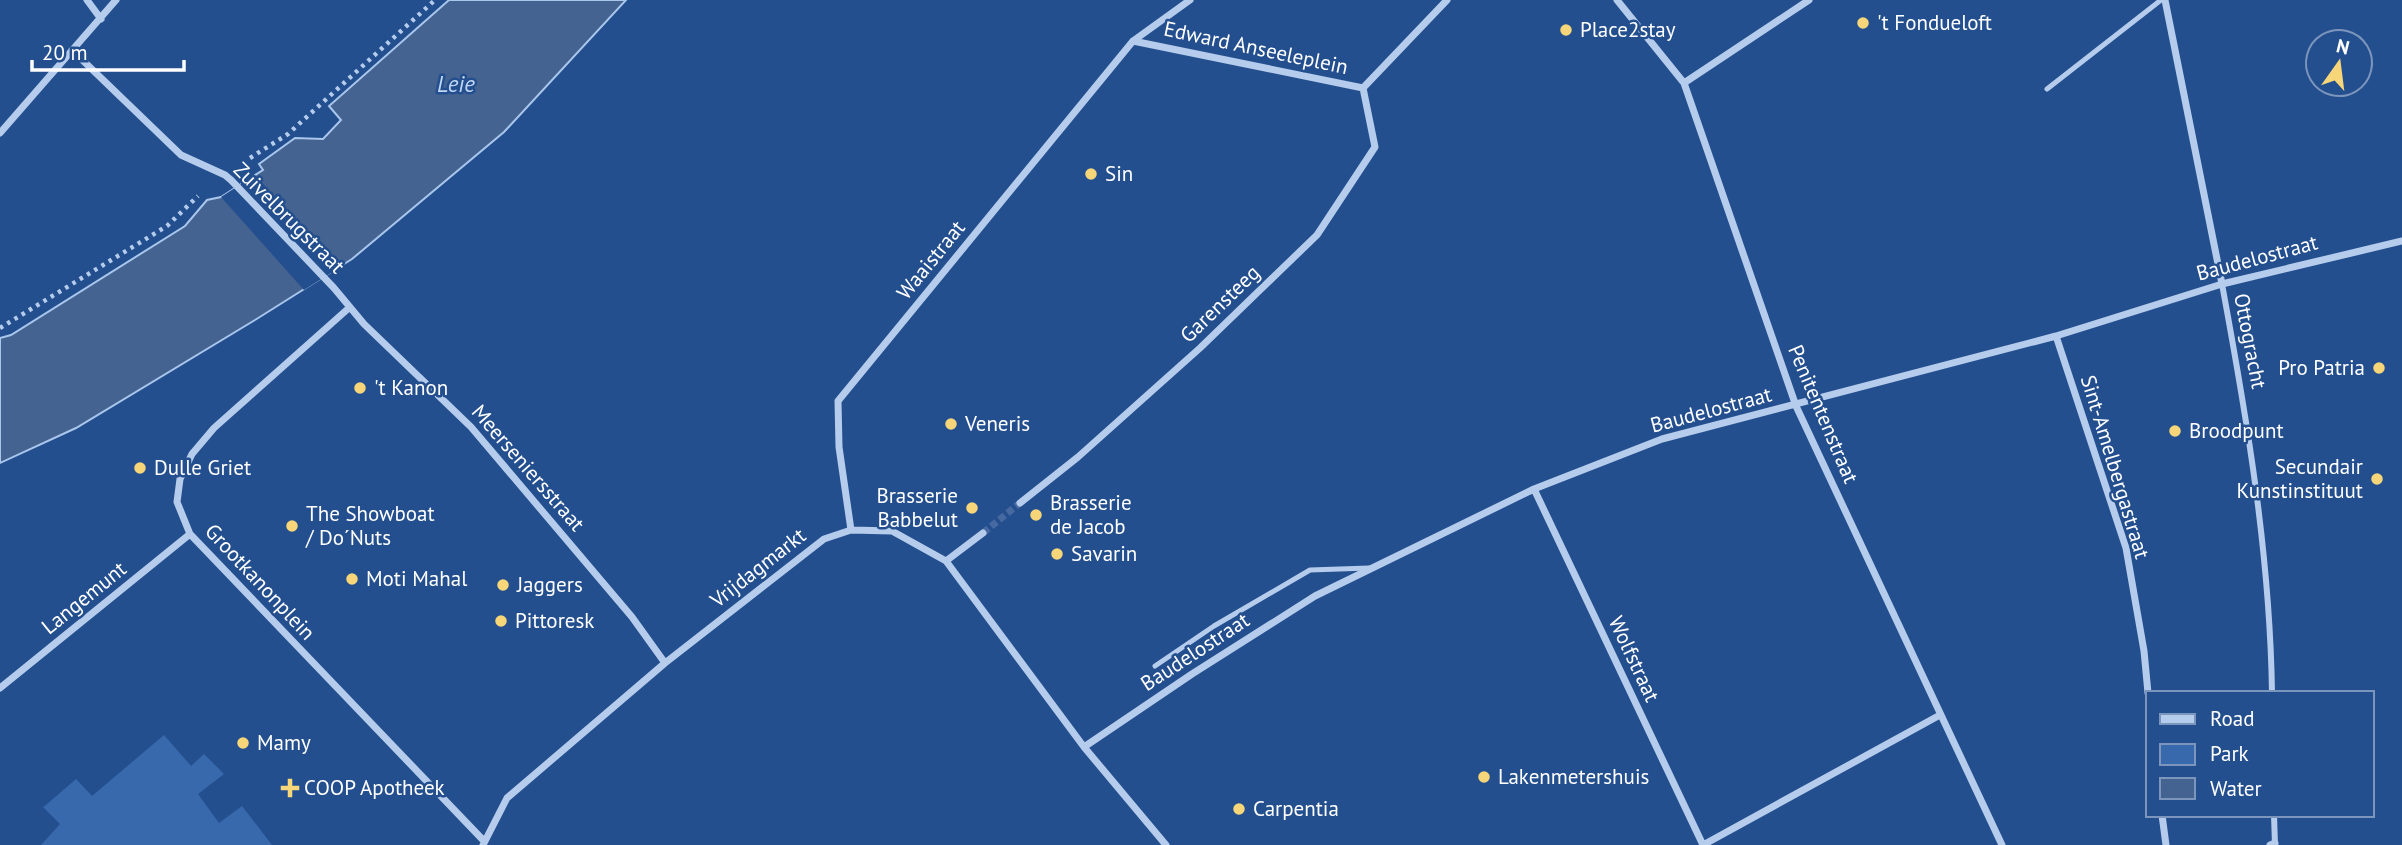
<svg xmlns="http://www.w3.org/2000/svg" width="2402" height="845" font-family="'PT Sans',sans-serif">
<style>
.green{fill:#3869ac}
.water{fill:#456391;stroke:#a9c6ec;stroke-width:2}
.pier{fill:#244f8f}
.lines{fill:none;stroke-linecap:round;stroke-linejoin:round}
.minor-tunnel{stroke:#4569a0;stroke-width:7;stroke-dasharray:7 3.5;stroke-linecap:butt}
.path{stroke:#b5ccec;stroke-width:4.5;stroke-dasharray:3.5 5;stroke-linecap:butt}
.service{stroke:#b5ccec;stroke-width:5}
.pedestrian{stroke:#b5ccec;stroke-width:6}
.minor{stroke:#b5ccec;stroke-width:7}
.poi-dot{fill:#f6d679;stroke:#244f8f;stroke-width:2.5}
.labels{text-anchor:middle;stroke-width:5;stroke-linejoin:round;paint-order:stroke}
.poi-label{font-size:21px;fill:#fff;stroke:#244f8f;text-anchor:start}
.street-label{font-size:21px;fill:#fff;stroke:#244f8f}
.water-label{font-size:23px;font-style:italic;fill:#c1d6f3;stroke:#244f8f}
</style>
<rect width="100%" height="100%" fill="#244f8f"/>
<path class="green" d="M 164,735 L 191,766 L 204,754 L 224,774 L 198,794 L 219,823 L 242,806 L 272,845 L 41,845 L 60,824 L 43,807 L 46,805 L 76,779 L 92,796 Z"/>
<path class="water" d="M 449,0 L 626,0 L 504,132 L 352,259 L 255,320 L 76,428 L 0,463 L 0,338 L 11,335 L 185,226 L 207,200 L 221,197 L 263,170 L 259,164 L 295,138 L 323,139 L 341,120 L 329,106 Z"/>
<path class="pier" d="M 255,175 L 339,268 L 304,290 L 221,197 Z"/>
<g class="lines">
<path class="minor-tunnel" d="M 983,533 L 1020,503"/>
<path class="path" d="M 250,158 L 288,134 L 435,0
M 0,328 L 167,226 L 198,196"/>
<path class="service" d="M 2047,89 L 2161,0
M 1155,666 L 1214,626 L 1310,570 L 1369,568"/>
<path class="pedestrian" d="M 2222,284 C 2247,419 2270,555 2272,693
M 2274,815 L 2275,845"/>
<path class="minor" d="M 87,0 L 101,19
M 1617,0 L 1684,83 L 1796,406 L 2002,845
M 2165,0 L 2222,284
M 1133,41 L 1363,88 L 1447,0
M 72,50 L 181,155 L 225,175 L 231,180 L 334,288 L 364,324 L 471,427 L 632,617 L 665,663
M 1684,83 L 1809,0
M 0,133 L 116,0
M 350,307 L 214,428 L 192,454 L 180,479 L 177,502 L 190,534 L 484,841
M 2056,336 L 2126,548 L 2144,651 L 2148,693
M 1534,489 L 1703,845
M 1020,503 L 1078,457 L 1200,348 L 1317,235 L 1375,147 L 1363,88
M 851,530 L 839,447 L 838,401 L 1133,41 L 1190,0
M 946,561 L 983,533
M 0,688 L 190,534
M 1084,747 L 1192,674 L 1315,596 L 1534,489 L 1662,439 L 2056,336 L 2222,284 L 2402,241
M 2162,815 L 2166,845
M 483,845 L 507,798 L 665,663 L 824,539 L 851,530 L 892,531 L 946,561 L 1084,747 L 1166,845
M 1703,845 L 1940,715
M 2270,845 L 2275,843"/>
</g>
<g class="poi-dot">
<circle cx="1863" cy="23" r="7"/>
<circle cx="1566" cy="30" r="7"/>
<circle cx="1091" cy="174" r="7"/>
<circle cx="2379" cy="368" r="7"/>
<circle cx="360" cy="388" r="7"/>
<circle cx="951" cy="424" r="7"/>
<circle cx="2175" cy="431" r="7"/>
<circle cx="140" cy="468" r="7"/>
<circle cx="2377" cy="479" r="7"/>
<circle cx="972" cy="508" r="7"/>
<circle cx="1036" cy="515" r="7"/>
<circle cx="292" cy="526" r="7"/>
<circle cx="1057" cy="554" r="7"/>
<circle cx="352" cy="579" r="7"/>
<circle cx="503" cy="585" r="7"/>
<circle cx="501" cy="621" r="7"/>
<circle cx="243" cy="743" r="7"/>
<circle cx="1484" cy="777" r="7"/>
<path d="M286.5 777.5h7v7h7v7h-7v7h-7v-7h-7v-7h7z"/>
<circle cx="1239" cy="809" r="7"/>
</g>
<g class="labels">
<g class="poi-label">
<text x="1877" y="30">'t Fondueloft</text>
<text x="1580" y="37">Place2stay</text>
<text x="1105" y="181">Sin</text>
<text x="2365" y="375" text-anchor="end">Pro Patria</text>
<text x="374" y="395">'t Kanon</text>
<text x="965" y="431">Veneris</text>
<text x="2189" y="438">Broodpunt</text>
<text x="2363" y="474" text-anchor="end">Secundair<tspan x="2363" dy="24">Kunstinstituut</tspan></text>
<text x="154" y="475">Dulle Griet</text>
<text x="958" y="503" text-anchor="end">Brasserie<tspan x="958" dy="24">Babbelut</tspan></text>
<text x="1050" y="510">Brasserie<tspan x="1050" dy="24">de Jacob</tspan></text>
<text x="306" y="521">The Showboat<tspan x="306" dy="24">/ Do´Nuts</tspan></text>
<text x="1071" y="561">Savarin</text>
<text x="366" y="586">Moti Mahal</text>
<text x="517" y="592">Jaggers</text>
<text x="515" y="628">Pittoresk</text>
<text x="257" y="750">Mamy</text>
<text x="1498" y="784">Lakenmetershuis</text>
<text x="304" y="795">COOP Apotheek</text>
<text x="1253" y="816">Carpentia</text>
</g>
<g class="street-label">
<text transform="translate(1256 48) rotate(12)" y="7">Edward Anseeleplein</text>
<text transform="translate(289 218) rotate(45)" y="7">Zuivelbrugstraat</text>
<text transform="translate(2257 258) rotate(-15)" y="7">Baudelostraat</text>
<text transform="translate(931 260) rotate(-51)" y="7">Waaistraat</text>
<text transform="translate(1220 304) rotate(-44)" y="7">Garensteeg</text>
<text transform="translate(2250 341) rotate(79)" y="7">Ottogracht</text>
<text transform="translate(1711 410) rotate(-15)" y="7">Baudelostraat</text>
<text transform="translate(1823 414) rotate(67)" y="7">Penitentenstraat</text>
<text transform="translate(2115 467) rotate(73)" y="7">Sint-Amelbergastraat</text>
<text transform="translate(528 468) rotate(49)" y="7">Meerseniersstraat</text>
<text transform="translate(758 568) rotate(-38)" y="7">Vrijdagmarkt</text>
<text transform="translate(260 582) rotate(47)" y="7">Grootkanonplein</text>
<text transform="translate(84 598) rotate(-39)" y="7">Langemunt</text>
<text transform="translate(1195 652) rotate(-33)" y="7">Baudelostraat</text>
<text transform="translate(1634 659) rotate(65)" y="7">Wolfstraat</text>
</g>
<g class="water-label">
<text x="456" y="92">Leie</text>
</g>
</g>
<rect x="2146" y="691" width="228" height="126" fill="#244f8f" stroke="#7c95bc" stroke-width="2"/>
<rect x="2160" y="714" width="35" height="10" fill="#b5ccec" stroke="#7c95bc" stroke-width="2"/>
<text x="2210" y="726" font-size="21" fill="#ffffff">Road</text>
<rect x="2160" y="744" width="35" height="21" fill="#3869ac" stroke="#7c95bc" stroke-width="2"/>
<text x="2210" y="761" font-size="21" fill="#ffffff">Park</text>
<rect x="2160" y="778" width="35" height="21" fill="#456391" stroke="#7c95bc" stroke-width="2"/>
<text x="2210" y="796" font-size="21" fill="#ffffff">Water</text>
<g transform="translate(2339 63) rotate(14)"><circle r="33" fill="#244f8f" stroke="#7c95bc" stroke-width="2"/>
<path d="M0-5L12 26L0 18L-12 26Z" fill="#f6d679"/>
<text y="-10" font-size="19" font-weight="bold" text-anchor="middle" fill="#ffffff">N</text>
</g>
<path d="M32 60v10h152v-10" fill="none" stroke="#ffffff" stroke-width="3.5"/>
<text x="42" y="60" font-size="21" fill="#ffffff" stroke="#244f8f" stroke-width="5" paint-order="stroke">20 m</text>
</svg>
